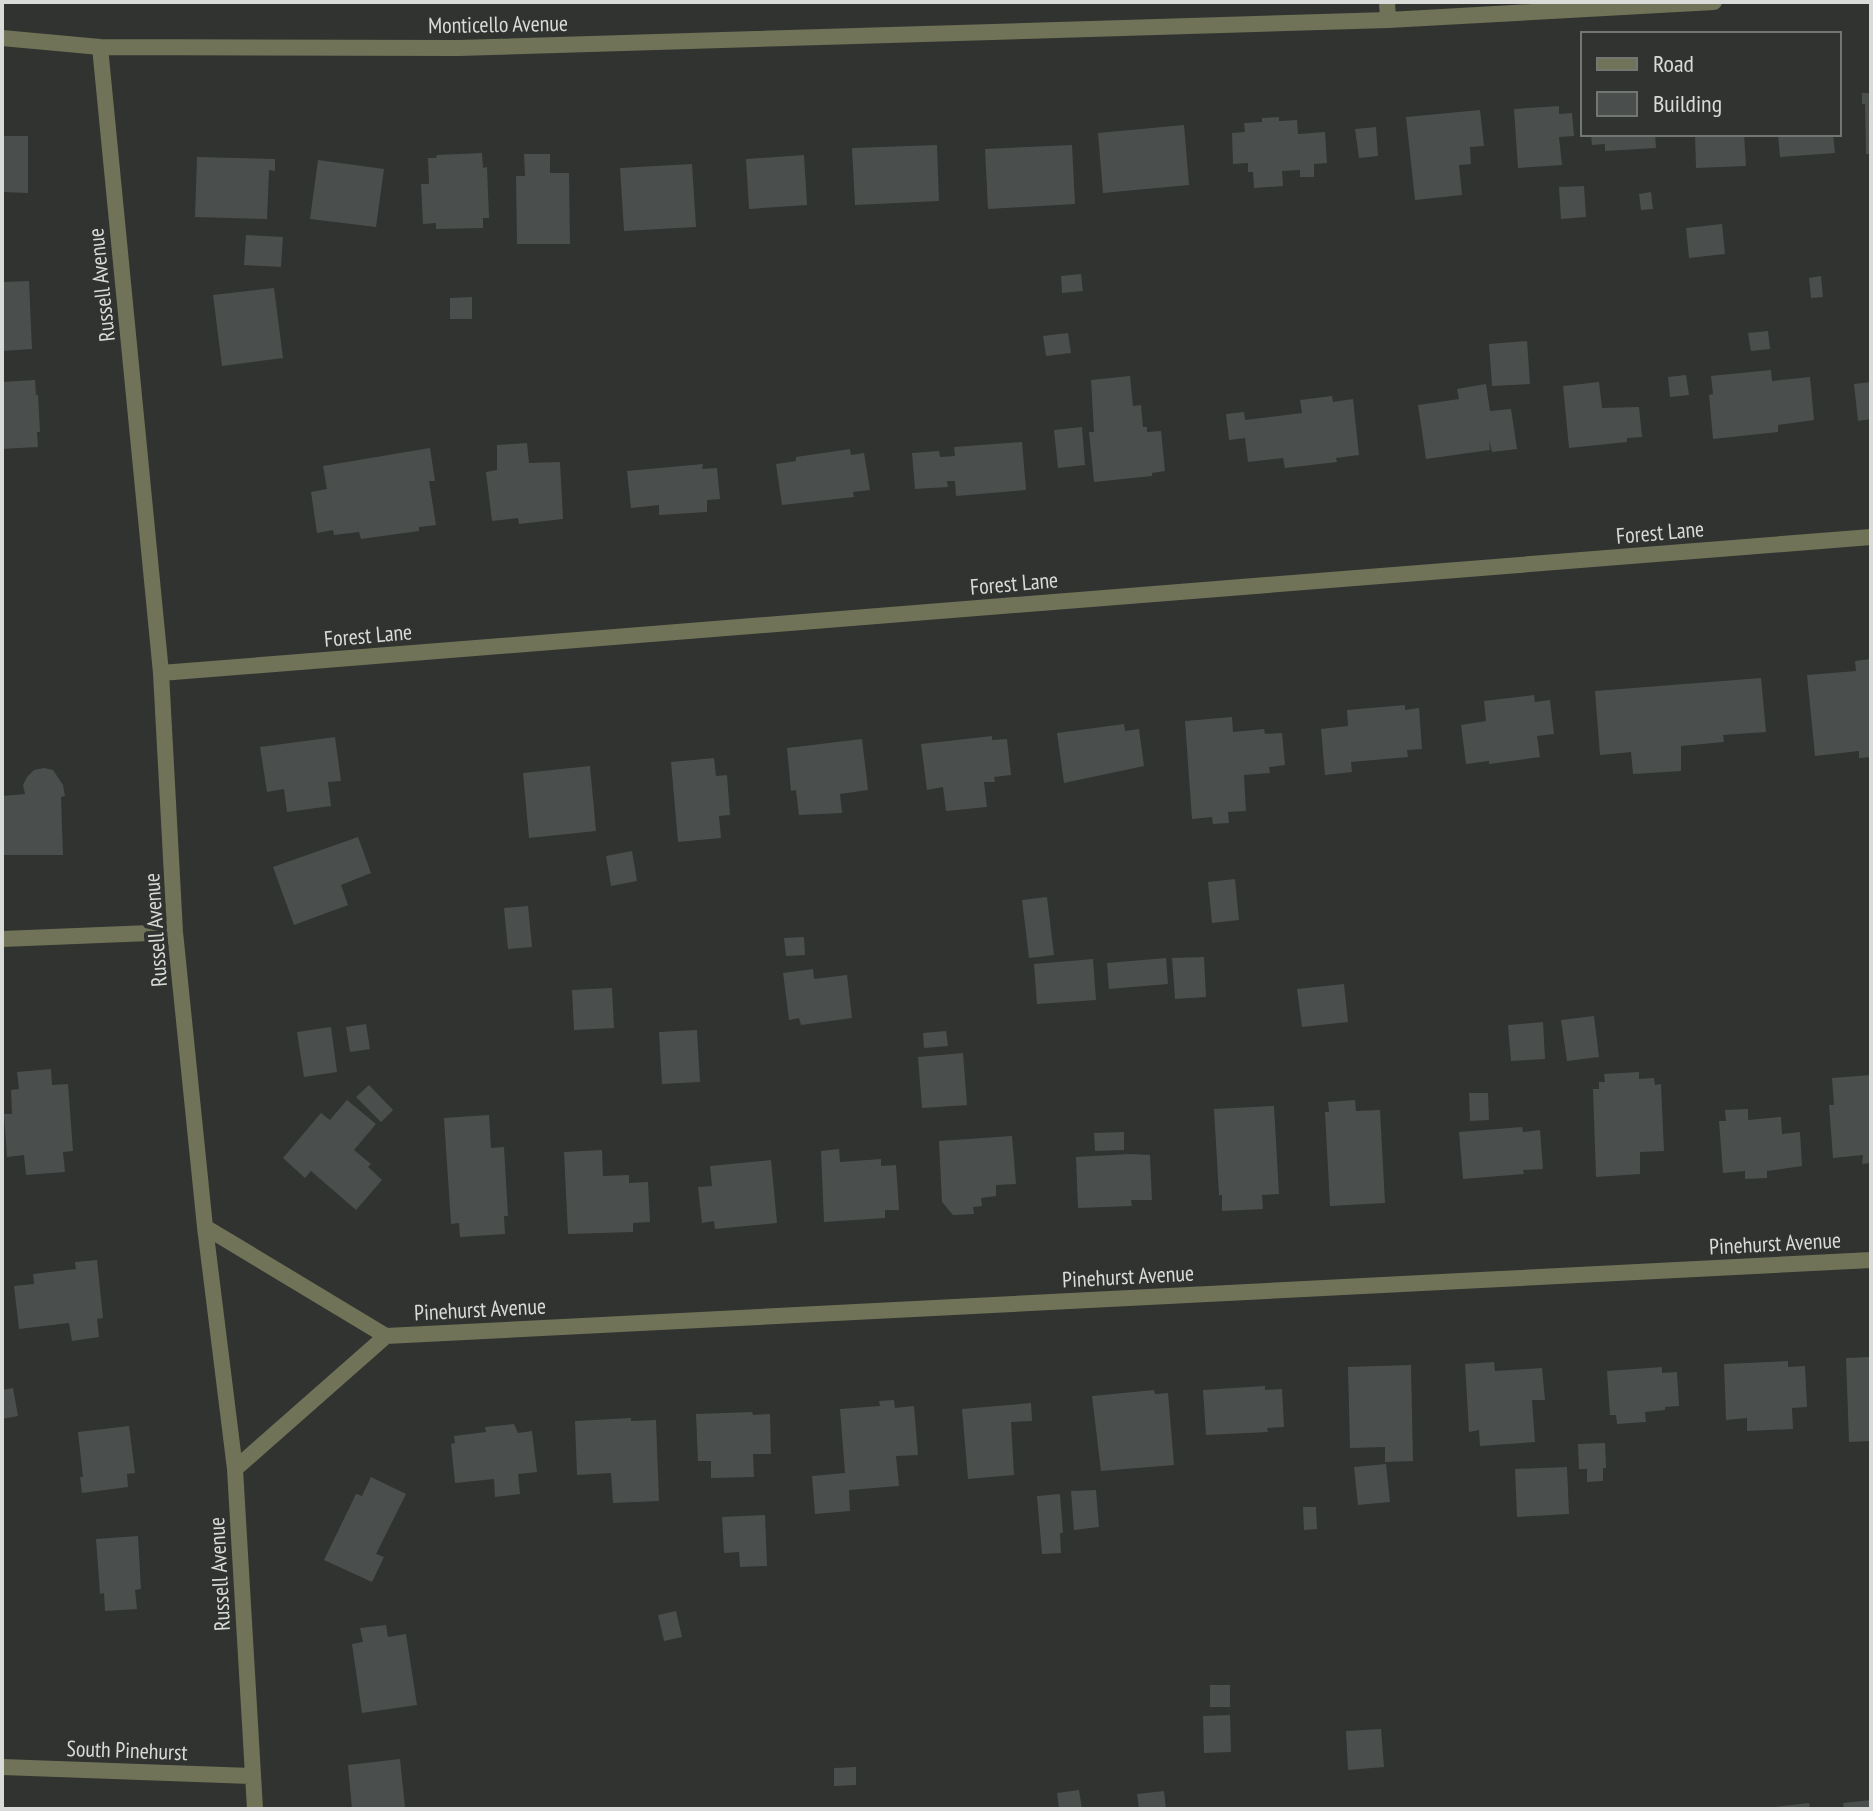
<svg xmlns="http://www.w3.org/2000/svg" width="1873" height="1811" font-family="'PT Sans Narrow',sans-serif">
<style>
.building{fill:#4a4f4d}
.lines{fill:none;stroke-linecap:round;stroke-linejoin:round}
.minor{stroke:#707358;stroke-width:16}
.labels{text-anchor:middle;stroke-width:8;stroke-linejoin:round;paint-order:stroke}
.street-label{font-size:22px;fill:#d9dbd8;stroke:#30332f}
</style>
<rect width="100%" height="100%" fill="#30332f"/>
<path class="building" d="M 1862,93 L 1871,93 L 1871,154 L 1866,154 L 1865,104 L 1862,104 Z
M 1559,106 L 1559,114 L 1572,113 L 1574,136 L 1559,137 L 1562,165 L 1518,168 L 1514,109 Z
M 1480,110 L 1484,146 L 1470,147 L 1471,164 L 1459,165 L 1462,195 L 1415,200 L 1406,117 Z
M 1279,117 L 1279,121 L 1297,120 L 1298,134 L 1325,132 L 1327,163 L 1314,164 L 1314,177 L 1300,177 L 1300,170 L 1282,171 L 1283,186 L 1254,188 L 1253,172 L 1248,172 L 1248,163 L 1233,164 L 1232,133 L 1245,132 L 1244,123 L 1262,122 L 1262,118 Z
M 1184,125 L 1189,185 L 1103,193 L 1098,133 Z
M 1376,127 L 1378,156 L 1359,158 L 1355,129 Z
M 1591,134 L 1655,134 L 1656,148 L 1605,151 L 1605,144 L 1592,145 Z
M 1695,134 L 1744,134 L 1746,166 L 1696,168 Z
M 1778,134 L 1833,134 L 1835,153 L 1780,157 Z
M 2,136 L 28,136 L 28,193 L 2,192 Z
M 937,145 L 939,201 L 855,205 L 852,148 Z
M 1072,145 L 1075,204 L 988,209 L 985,149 Z
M 482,153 L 483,168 L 487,167 L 489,218 L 483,218 L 483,228 L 436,229 L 436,223 L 423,224 L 421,184 L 429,184 L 428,158 L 436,158 L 437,155 Z
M 524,154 L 550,154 L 550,173 L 569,173 L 570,244 L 517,244 L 516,176 L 525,176 Z
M 804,155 L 807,205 L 749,209 L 746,159 Z
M 197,157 L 275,159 L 275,171 L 269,170 L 267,219 L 195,217 Z
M 318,160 L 384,169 L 376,227 L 310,219 Z
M 692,164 L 696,227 L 624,231 L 620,168 Z
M 1584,186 L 1586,217 L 1561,219 L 1559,187 Z
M 1651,192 L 1653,209 L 1641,210 L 1639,194 Z
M 1722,224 L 1725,254 L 1689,258 L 1686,228 Z
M 246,235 L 283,237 L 281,267 L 244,265 Z
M 1081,274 L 1083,291 L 1062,293 L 1061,276 Z
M 1821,276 L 1823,297 L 1811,298 L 1809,278 Z
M 29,281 L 32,349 L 2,351 L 2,282 Z
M 274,288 L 283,358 L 222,366 L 213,295 Z
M 472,297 L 472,319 L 450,319 L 450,298 Z
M 1768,331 L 1770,349 L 1751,351 L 1748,333 Z
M 1068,333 L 1071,353 L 1046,356 L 1043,336 Z
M 1527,341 L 1530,384 L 1492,386 L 1489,344 Z
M 1771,370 L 1772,381 L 1810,377 L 1814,420 L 1778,425 L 1778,432 L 1713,439 L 1709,395 L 1713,394 L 1711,376 Z
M 1686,375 L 1689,395 L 1670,397 L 1668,377 Z
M 1130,376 L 1133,406 L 1141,405 L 1143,427 L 1147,427 L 1147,432 L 1161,431 L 1165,471 L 1152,473 L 1152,476 L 1094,482 L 1089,432 L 1094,432 L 1091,380 Z
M 35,380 L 36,395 L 38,395 L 40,432 L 37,432 L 38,447 L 2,449 L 2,382 Z
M 1599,382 L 1602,408 L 1639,407 L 1642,437 L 1627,438 L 1627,442 L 1569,448 L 1563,386 Z
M 1871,382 L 1871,419 L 1858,421 L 1854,384 Z
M 1486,384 L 1490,411 L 1511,409 L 1517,449 L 1492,452 L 1489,440 L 1490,450 L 1426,459 L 1418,405 L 1459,399 L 1457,389 Z
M 1332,396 L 1333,402 L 1353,399 L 1359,455 L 1336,458 L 1337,462 L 1285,468 L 1283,458 L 1248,462 L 1245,438 L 1229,440 L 1226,414 L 1244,412 L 1245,420 L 1302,413 L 1300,400 Z
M 1082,427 L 1085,465 L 1058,468 L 1054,430 Z
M 1022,442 L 1026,490 L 956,496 L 955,481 L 947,481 L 948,487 L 915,489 L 912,453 L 939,451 L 940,457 L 955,456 L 954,447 Z
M 527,443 L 529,463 L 560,462 L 563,519 L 519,524 L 518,518 L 492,521 L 486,472 L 497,470 L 497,445 Z
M 430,448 L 435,481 L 429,481 L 436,525 L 419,527 L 419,531 L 361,539 L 359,532 L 334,535 L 333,530 L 317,533 L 311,492 L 327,489 L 323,466 Z
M 850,449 L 851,455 L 864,453 L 870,490 L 853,492 L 854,497 L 782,505 L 776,464 L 796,461 L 796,457 Z
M 703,464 L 702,469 L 717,468 L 720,499 L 707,500 L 707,512 L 659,515 L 659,505 L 631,508 L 627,471 Z
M 1871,659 L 1871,757 L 1859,758 L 1859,751 L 1815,756 L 1807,675 L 1856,671 L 1855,661 Z
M 1761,678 L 1766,732 L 1723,735 L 1724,742 L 1681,746 L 1681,771 L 1633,774 L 1631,752 L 1600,755 L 1595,691 Z
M 1534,695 L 1535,702 L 1550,700 L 1554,734 L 1537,736 L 1540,757 L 1489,764 L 1489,761 L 1466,764 L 1461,725 L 1486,721 L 1484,701 Z
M 1405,705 L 1405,710 L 1419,708 L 1422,749 L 1407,750 L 1408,757 L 1351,762 L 1352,772 L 1325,775 L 1321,729 L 1348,726 L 1347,710 Z
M 1232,717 L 1233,732 L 1264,729 L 1265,734 L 1282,733 L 1285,765 L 1269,767 L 1270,773 L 1244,775 L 1246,811 L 1228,812 L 1229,823 L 1213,824 L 1212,817 L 1192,819 L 1185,721 Z
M 1124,724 L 1125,731 L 1139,729 L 1144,766 L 1064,783 L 1057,733 Z
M 992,736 L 992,740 L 1007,739 L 1011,775 L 994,777 L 995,782 L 984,782 L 987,807 L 946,811 L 943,787 L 927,790 L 921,744 Z
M 335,737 L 341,781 L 328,782 L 331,806 L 287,812 L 284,789 L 267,792 L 260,747 Z
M 862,739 L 868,790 L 840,794 L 842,813 L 799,815 L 796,790 L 791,791 L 787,748 Z
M 714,758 L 716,776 L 727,775 L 730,815 L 719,816 L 721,838 L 678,842 L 671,762 Z
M 590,766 L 596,831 L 529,838 L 523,773 Z
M 44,768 L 53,770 L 63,785 L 65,796 L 61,797 L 63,855 L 2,855 L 2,796 L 25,794 L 23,785 L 27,777 L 34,770 Z
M 358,837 L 371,873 L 341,885 L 348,905 L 294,925 L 273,867 Z
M 632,851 L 637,881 L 611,886 L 606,856 Z
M 1235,879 L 1239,920 L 1212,923 L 1208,882 Z
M 1047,897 L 1054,955 L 1029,958 L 1022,900 Z
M 528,906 L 532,947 L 508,949 L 504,908 Z
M 804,937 L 805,955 L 786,956 L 784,938 Z
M 1204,957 L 1206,997 L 1175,999 L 1172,958 Z
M 1166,958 L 1168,984 L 1109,989 L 1107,963 Z
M 1093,959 L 1096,1000 L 1037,1004 L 1034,964 Z
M 813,969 L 814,979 L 847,975 L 852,1018 L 801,1025 L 799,1018 L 789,1020 L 783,973 Z
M 1344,984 L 1348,1022 L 1302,1027 L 1297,989 Z
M 612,988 L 614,1028 L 574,1030 L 572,990 Z
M 1594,1016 L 1599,1057 L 1567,1061 L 1561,1020 Z
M 1543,1022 L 1545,1059 L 1511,1061 L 1508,1025 Z
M 366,1024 L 370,1049 L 350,1052 L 346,1027 Z
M 331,1027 L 337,1072 L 304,1077 L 297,1032 Z
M 697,1030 L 700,1082 L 662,1084 L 659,1032 Z
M 946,1031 L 948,1046 L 924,1048 L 923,1033 Z
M 963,1053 L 967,1105 L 922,1108 L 918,1057 Z
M 51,1069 L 52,1085 L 68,1084 L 73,1151 L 63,1152 L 65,1172 L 26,1175 L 24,1155 L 7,1157 L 4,1114 L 12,1114 L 11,1090 L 19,1089 L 17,1072 Z
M 1639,1072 L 1639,1079 L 1654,1078 L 1655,1085 L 1661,1084 L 1664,1151 L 1640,1152 L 1640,1174 L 1596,1177 L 1593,1089 L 1599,1089 L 1599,1082 L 1605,1082 L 1604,1074 Z
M 1871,1075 L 1871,1163 L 1862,1164 L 1863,1155 L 1833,1158 L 1829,1105 L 1834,1105 L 1832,1078 Z
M 369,1085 L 393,1110 L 381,1122 L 356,1097 Z
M 1469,1093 L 1488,1093 L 1489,1120 L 1470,1121 Z
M 347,1100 L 376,1124 L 354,1150 L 371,1164 L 368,1167 L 382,1180 L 356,1210 L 311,1171 L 305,1178 L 283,1158 L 321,1113 L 330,1120 Z
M 1355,1100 L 1356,1111 L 1380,1110 L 1385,1203 L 1330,1206 L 1325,1112 L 1329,1112 L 1328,1102 Z
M 1274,1106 L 1279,1194 L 1262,1195 L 1263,1209 L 1222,1211 L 1222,1195 L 1219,1195 L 1214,1109 Z
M 1748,1109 L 1748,1120 L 1781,1117 L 1782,1134 L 1800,1132 L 1802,1166 L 1767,1171 L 1767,1178 L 1745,1179 L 1745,1171 L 1723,1173 L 1719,1121 L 1726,1121 L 1725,1110 Z
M 489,1115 L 491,1148 L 504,1147 L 508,1216 L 504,1216 L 505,1234 L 460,1237 L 459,1223 L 451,1224 L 444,1118 Z
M 1522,1127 L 1523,1132 L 1540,1130 L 1543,1169 L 1523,1170 L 1524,1174 L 1463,1179 L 1459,1132 Z
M 1124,1132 L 1124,1150 L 1095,1151 L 1094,1133 Z
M 1012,1136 L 1016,1184 L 996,1185 L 996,1196 L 981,1198 L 982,1206 L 973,1207 L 974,1214 L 953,1215 L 942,1202 L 939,1141 Z
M 839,1149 L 840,1162 L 881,1159 L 881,1166 L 896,1165 L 899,1210 L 885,1210 L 885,1218 L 824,1222 L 821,1151 Z
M 602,1150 L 603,1176 L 629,1175 L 629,1183 L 648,1182 L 650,1222 L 633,1223 L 633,1232 L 568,1234 L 564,1152 Z
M 1130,1154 L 1150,1155 L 1152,1200 L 1131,1200 L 1132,1206 L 1078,1208 L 1076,1157 Z
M 771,1160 L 777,1223 L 715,1229 L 714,1221 L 702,1223 L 698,1187 L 712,1186 L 710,1166 Z
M 97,1260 L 103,1318 L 97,1319 L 99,1337 L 72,1341 L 69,1323 L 19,1329 L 14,1286 L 34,1284 L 33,1274 L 76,1269 L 75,1262 Z
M 1871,1357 L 1871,1441 L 1849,1442 L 1846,1358 Z
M 1788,1361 L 1788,1367 L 1805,1366 L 1807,1407 L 1792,1408 L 1793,1429 L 1747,1431 L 1747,1418 L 1726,1420 L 1724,1364 Z
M 1494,1362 L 1495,1371 L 1542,1368 L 1545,1400 L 1532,1400 L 1535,1442 L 1480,1446 L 1479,1430 L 1469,1432 L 1465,1364 Z
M 1411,1365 L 1413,1461 L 1385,1462 L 1385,1447 L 1350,1448 L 1348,1367 Z
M 1662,1367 L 1662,1373 L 1677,1372 L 1679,1406 L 1665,1407 L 1665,1410 L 1645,1412 L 1646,1422 L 1617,1424 L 1616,1415 L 1610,1415 L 1607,1371 Z
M 1265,1386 L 1265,1390 L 1282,1389 L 1284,1427 L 1267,1428 L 1268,1432 L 1206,1435 L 1203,1390 Z
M 13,1388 L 18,1416 L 2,1419 L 2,1390 Z
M 1154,1390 L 1155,1394 L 1168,1393 L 1174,1465 L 1101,1471 L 1092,1396 Z
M 894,1400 L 895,1408 L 914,1406 L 918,1455 L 896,1456 L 899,1486 L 849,1490 L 850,1511 L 815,1514 L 812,1476 L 845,1473 L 840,1409 L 880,1406 L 879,1401 Z
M 1031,1403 L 1032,1421 L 1011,1422 L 1014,1475 L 968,1479 L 962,1409 Z
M 752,1412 L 753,1415 L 770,1414 L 771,1454 L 753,1454 L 754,1477 L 711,1478 L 711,1461 L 698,1461 L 696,1414 Z
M 631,1418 L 631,1421 L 656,1420 L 659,1501 L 613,1503 L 611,1473 L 577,1475 L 575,1421 Z
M 514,1424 L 518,1433 L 532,1431 L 537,1472 L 518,1474 L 520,1494 L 495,1497 L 494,1479 L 455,1483 L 451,1444 L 455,1443 L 454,1436 L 486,1432 L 485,1427 Z
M 129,1426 L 135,1473 L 127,1474 L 128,1487 L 82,1493 L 80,1477 L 83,1477 L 78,1432 Z
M 1605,1443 L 1606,1468 L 1603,1468 L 1603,1481 L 1587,1482 L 1587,1469 L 1579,1469 L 1578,1444 Z
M 1386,1464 L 1390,1502 L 1358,1505 L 1354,1467 Z
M 1567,1467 L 1569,1514 L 1517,1517 L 1515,1469 Z
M 371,1477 L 406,1494 L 376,1554 L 384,1557 L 372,1582 L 324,1560 L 356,1494 L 362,1496 Z
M 1096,1490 L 1099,1527 L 1074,1530 L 1071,1491 Z
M 1060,1494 L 1063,1533 L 1060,1533 L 1061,1553 L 1042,1554 L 1037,1496 Z
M 1303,1507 L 1316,1507 L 1317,1529 L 1304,1530 Z
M 765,1515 L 767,1566 L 740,1567 L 739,1552 L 724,1553 L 722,1517 Z
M 138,1536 L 141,1589 L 135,1590 L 137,1609 L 105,1611 L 104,1593 L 100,1594 L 96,1539 Z
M 676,1611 L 682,1637 L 664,1641 L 658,1615 Z
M 386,1625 L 388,1637 L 406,1634 L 417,1705 L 362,1713 L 352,1644 L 363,1642 L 360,1628 Z
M 1210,1685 L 1230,1685 L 1230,1707 L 1210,1707 Z
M 1230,1715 L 1231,1752 L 1204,1753 L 1203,1716 Z
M 1381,1729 L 1384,1767 L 1348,1770 L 1346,1731 Z
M 400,1759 L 405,1807 L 352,1809 L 348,1765 Z
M 856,1767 L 856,1785 L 834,1786 L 834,1768 Z
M 1079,1790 L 1082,1809 L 1059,1809 L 1057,1793 Z
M 1164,1791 L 1166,1809 L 1139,1809 L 1137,1794 Z
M 1871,1800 L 1871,1809 L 1844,1809 L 1843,1803 Z
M 1809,1803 L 1810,1809 L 1773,1809 L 1773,1807 Z"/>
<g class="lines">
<path class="minor" d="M 1387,2 L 1388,20
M 2,38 L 100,47 L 459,48 L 1388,20 L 1714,2
M 100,47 L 161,673 L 175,932 L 205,1227 L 235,1469 L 255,1809
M 161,673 L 1871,537
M 2,939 L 175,932
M 205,1227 L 386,1336 L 1871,1260
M 235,1469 L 386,1336
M 2,1767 L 251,1776"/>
</g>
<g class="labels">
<g class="street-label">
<text transform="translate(498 24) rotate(-1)" y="8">Monticello Avenue</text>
<text transform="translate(101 285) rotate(-96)" y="8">Russell Avenue</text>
<text transform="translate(1660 532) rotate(-5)" y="8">Forest Lane</text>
<text transform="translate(1014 583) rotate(-5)" y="8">Forest Lane</text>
<text transform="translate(368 635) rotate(-5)" y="8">Forest Lane</text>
<text transform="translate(155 930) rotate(-94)" y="8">Russell Avenue</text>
<text transform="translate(1775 1243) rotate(-3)" y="8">Pinehurst Avenue</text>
<text transform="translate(1128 1276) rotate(-3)" y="8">Pinehurst Avenue</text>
<text transform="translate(480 1309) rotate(-3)" y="8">Pinehurst Avenue</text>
<text transform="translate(219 1574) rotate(-93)" y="8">Russell Avenue</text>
<text transform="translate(127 1750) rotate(2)" y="8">South Pinehurst</text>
</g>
</g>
<rect width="1873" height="1811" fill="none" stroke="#d9dbd8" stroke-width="8"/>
<rect x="1581" y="32" width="260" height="104" fill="#30332f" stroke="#747673" stroke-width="2"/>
<rect x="1597" y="58" width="40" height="12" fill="#707358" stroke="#747673" stroke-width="2"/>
<text x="1653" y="72" font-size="24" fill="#d9dbd8">Road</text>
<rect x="1597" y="92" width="40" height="24" fill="#4a4f4d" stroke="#747673" stroke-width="2"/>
<text x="1653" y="112" font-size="24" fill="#d9dbd8">Building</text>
</svg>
